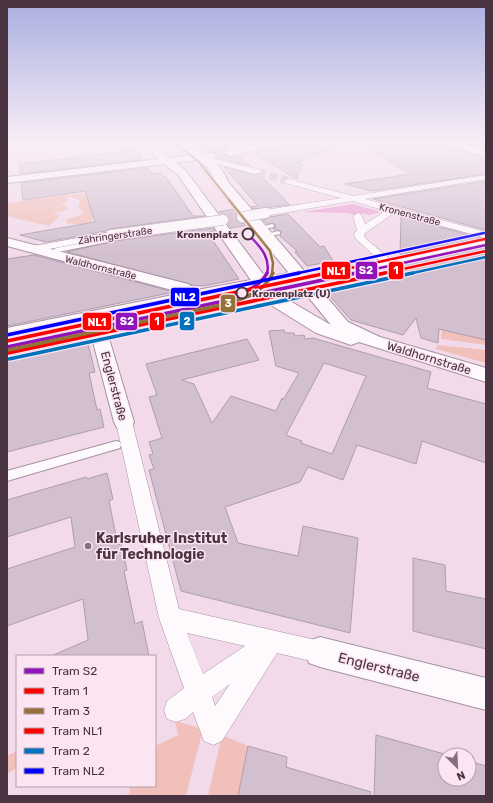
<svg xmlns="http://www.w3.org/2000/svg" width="493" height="803" font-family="Rubik,sans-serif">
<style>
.green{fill:#f1c0ba}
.water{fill:#eba5d5}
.building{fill:#d2c0d0;stroke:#ae9dac;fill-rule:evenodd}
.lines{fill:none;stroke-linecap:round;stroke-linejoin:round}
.pedestrian-tunnel-far1{stroke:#d0b9c8;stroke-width:8;stroke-dasharray:8 4;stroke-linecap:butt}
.pedestrian-tunnel{stroke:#d0b9c8;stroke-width:10;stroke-dasharray:10 5;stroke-linecap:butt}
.minor-tunnel{stroke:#d0b9c8;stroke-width:10;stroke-dasharray:10 5;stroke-linecap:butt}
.service-casing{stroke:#a792a0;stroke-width:2}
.pedestrian-casing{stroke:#a792a0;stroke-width:1}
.minor-casing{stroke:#a792a0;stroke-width:2}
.secondary-casing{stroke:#a792a0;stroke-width:2}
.service{fill:#fdf9fc;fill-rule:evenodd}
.pedestrian{fill:#fdf9fc;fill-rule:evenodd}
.minor{fill:#fdf9fc;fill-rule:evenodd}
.secondary{fill:#fdf9fc;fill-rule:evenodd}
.pedestrian-bridge-casing{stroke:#a792a0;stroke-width:11;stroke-linecap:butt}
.pedestrian-bridge{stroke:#fdf9fc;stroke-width:10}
.tram-1-far1-casing{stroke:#fce5f3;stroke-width:4.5}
.tram-1-casing{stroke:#fce5f3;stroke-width:6}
.tram-2-far1-casing{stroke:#fce5f3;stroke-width:4.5}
.tram-2-casing{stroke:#fce5f3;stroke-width:6}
.tram-3-far2-casing{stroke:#fce5f3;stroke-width:3.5}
.tram-3-far1-casing{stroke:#fce5f3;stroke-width:4.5}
.tram-3-casing{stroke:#fce5f3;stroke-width:6}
.tram-4-far1-casing{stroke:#fce5f3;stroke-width:4.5}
.tram-4-casing{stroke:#fce5f3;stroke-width:6}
.tram-5-far1-casing{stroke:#fce5f3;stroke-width:4.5}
.tram-5-casing{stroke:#fce5f3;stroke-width:6}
.tram-6-far1-casing{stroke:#fce5f3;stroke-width:4.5}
.tram-6-casing{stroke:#fce5f3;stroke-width:6}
.tram-1-far1{stroke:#9313ba;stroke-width:2.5}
.tram-1{stroke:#9313ba;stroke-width:3.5}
.tram-2-far1{stroke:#f00;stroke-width:2.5}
.tram-2{stroke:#f00;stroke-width:3.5}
.tram-3-far2{stroke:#947139;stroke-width:2}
.tram-3-far1{stroke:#947139;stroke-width:2.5}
.tram-3{stroke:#947139;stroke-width:3.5}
.tram-4-far1{stroke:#f00;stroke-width:2.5}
.tram-4{stroke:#f00;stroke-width:3.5}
.tram-5-far1{stroke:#0071bc;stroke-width:2.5}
.tram-5{stroke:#0071bc;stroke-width:3.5}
.tram-6-far1{stroke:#00f;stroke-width:2.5}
.tram-6{stroke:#00f;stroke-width:3.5}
.stop-dot{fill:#fce5f3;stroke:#4a3442;stroke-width:2}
.poi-dot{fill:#856e7d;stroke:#fce5f3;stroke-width:1.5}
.labels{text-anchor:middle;stroke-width:3;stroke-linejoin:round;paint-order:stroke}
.far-street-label{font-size:10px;fill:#4a3442;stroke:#fce5f3}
.far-stop-label{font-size:10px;font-weight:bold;fill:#4a3442;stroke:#fce5f3;text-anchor:end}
.street-label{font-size:12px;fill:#4a3442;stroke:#fce5f3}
.near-poi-label{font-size:14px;font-weight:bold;fill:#4a3442;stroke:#fce5f3;text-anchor:start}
.near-street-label{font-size:14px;fill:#4a3442;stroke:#fce5f3}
.line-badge{stroke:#fce5f3;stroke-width:1.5}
.badge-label{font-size:11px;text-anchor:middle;font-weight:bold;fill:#fff}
</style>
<rect width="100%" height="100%" fill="#f2daea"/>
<path class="green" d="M 204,166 L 245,213 L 237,214 L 199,167 Z
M 84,193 L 83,195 L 90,199 L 94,215 L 91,222 L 82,225 L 66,223 L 67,219 L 81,215 L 84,212 L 78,207 L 80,202 L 77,198 L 69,197 L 70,195 Z
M 69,194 L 66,203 L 60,204 L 67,206 L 68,208 L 62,212 L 52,213 L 60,215 L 49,226 L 7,216 L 8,203 Z
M 240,297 L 243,301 L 151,321 L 138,322 L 136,320 Z
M 442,329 L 486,340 L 486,345 L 441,339 Z
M 437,345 L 486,350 L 486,363 L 436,349 Z
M 175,721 L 203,729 L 186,796 L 125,796 L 130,793 L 129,786 L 155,786 L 155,746 L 178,735 Z
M 222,735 L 248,746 L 238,796 L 208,796 Z
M 17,751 L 17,768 L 7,773 L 7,756 Z"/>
<path class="water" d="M 353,204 L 381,212 L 369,215 L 362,213 L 362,215 L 353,216 L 353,214 L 347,213 L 303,212 Z"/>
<path class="building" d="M 199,142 L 221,142 L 230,149 L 225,150 L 223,154 L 229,157 L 240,156 L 250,166 L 217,158 L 216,153 L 208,152 Z
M 294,142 L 346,142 L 346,143 L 296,163 L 303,164 L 296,179 L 254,153 Z
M 358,142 L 438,142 L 486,158 L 486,174 L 372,191 L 345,184 L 410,174 Z
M 461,142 L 486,142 L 486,149 Z
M 137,150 L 142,160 L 20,174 L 20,164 Z
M 224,167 L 255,175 L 259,174 L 290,205 L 253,209 L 251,207 L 258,206 Z
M 148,168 L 152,174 L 161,173 L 164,177 L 166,177 L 193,216 L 205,216 L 110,229 L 106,231 L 46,242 L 20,235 L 95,222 L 85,191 L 23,200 L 21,183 Z
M 486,181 L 486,230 L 373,199 Z
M 235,209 L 238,212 L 236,215 L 237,221 L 240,223 L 246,223 L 248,225 L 231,228 L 228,224 L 228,216 L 219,212 Z
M 288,214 L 320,247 L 324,246 L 333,261 L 307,266 L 295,252 L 297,251 L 280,236 L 281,231 L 273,229 L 276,227 L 275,224 L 268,224 L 263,220 L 270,217 Z
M 401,217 L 482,238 L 400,255 Z
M 213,228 L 215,231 L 207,232 L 239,279 L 203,286 L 192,285 L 67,252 L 114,241 Z
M 486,247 L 486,340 L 439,329 L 438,343 L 421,338 L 416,318 L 403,335 L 351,320 L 326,292 L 403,274 L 399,272 L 400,264 Z
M 34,255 L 174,292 L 7,326 L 7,259 Z
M 284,330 L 285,333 L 294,333 L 295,336 L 304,335 L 305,339 L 313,338 L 431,372 L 427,388 L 486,404 L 486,463 L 422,441 L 416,464 L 357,445 L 343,480 L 308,467 L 300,482 L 225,507 L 238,543 L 298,556 L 303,526 L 358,538 L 350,633 L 181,591 L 149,470 L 154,469 L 149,455 L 153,454 L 149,442 L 162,438 L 149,397 L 157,395 L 146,364 L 247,339 L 259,360 L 182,380 L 194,384 L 212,423 L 231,396 L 276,411 L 282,398 L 283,400 L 299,373 L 276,366 L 269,331 ZM 324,363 L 366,376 L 332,454 L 301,443 L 302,441 L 286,435 Z
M 87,340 L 95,372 L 89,373 L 97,410 L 100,409 L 104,427 L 7,452 L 7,358 Z
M 107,473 L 113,499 L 109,501 L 118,545 L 121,544 L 127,570 L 124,571 L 135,624 L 142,621 L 149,656 L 51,656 L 88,640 L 83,599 L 7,626 L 7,569 L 75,547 L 71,517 L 7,537 L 7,500 L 86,477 L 87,479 Z
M 413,558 L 445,565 L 446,591 L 486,599 L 486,649 L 413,631 Z
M 376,735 L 448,755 L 445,755 L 445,779 L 469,779 L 469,761 L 486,766 L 486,796 L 374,796 Z
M 248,746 L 287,757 L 286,767 L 371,792 L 370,796 L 238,796 Z"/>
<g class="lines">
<path class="pedestrian-tunnel-far1" d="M 258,172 L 288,181"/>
<path class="pedestrian-tunnel" d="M 223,220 L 242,217"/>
<path class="minor-tunnel" d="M 211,156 L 229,153"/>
<defs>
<path id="service" d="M 272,224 L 274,225 L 274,227 L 260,230 L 257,228 Z
M 278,231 L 280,232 L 280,234 L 266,237 L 263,235 Z
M 111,238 L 113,239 L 113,241 L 58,252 L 50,256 L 47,254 L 56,248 Z
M 116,441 L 120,442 L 121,445 L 120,448 L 7,481 L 7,471 Z"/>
<path id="pedestrian" d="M 198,155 L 261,170 L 262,172 L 255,174 L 198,159 Z
M 486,175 L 486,179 L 365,199 L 486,232 L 486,238 L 394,213 L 364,234 L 365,238 L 390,259 L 486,239 L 486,245 L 303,283 L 297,280 L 299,278 L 380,261 L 356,239 L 354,234 L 357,230 L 353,216 L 358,213 L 361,214 L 365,224 L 386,211 L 353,201 L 265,216 L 260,213 L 265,210 L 341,198 L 285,183 L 284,181 L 288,179 L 353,196 Z
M 111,232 L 116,235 L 114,237 L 33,252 L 28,249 L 33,246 Z
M 124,416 L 130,418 L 132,422 L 179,609 L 320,641 L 328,644 L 331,652 L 328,660 L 320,663 L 277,653 L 222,741 L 213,745 L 204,741 L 193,712 L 185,719 L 176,722 L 167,719 L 164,710 L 167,701 L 184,688 L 159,618 L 116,422 L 118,418 ZM 187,633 L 245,646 L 203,674 ZM 230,684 L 215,706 L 212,697 Z"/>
<path id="minor" d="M 266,142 L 285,142 L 280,145 L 229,156 L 224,153 L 226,151 Z
M 439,142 L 455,142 L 486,151 L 486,157 Z
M 211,153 L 215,154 L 216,156 L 215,158 L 7,183 L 7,177 Z
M 7,238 L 188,284 L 197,290 L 299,271 L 304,272 L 306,275 L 304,278 L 299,279 L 104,319 L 105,325 L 152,320 L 240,301 L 309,281 L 314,283 L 317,286 L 314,289 C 247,309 179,327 108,335 L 134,422 L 131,428 L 124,430 L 117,428 L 114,422 L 92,338 L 7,355 L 7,343 L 89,328 L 88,322 L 7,338 L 7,328 L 183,293 L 7,246 Z
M 320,637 L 486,678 L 486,710 L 320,667 L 309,663 L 305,652 L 309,641 Z"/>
<path id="secondary" d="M 138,142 L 150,142 L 186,171 L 278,294 L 331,325 L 219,187 L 207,167 L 174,142 C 178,142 183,141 187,142 C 203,148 223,167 229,183 L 348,322 L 380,337 L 486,368 L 486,382 L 359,342 L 351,345 L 316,333 L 266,302 L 178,175 Z"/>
</defs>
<use href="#service" class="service-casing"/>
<use href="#pedestrian" class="pedestrian-casing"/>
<use href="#minor" class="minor-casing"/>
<use href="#secondary" class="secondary-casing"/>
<use href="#service" class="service"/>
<use href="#pedestrian" class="pedestrian"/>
<use href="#minor" class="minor"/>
<use href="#secondary" class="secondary"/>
<defs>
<path id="pedestrian-bridge" d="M 242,217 L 265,213
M 111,235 L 223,220"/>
</defs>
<use href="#pedestrian-bridge" class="pedestrian-bridge-casing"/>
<use href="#pedestrian-bridge" class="pedestrian-bridge"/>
<defs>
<path id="tram-1-far1" d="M 248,234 C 259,246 271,256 267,274
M 352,274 L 486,245"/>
<path id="tram-1" d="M 222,299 C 239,294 259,289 267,273
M 7,347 L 356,273"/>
<path id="tram-2-far1" d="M 380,274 L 486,251"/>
<path id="tram-2" d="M 8,353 L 385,273"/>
<path id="tram-3-far2" d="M 174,142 L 199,162 L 230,201"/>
<path id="tram-3-far1" d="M 229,200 L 270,251 L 273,263 L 272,274"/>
<path id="tram-3" d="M 8,350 L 226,304 C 245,298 264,292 273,273"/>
<path id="tram-4-far1" d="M 323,274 L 485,239"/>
<path id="tram-4" d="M 7,341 L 327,273"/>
<path id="tram-5-far1" d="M 408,274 L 486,257"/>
<path id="tram-5" d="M 9,359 L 413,273"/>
<path id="tram-6-far1" d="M 294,274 L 484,233"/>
<path id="tram-6" d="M 7,335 L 299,273"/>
</defs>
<use href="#tram-1-far1" class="tram-1-far1-casing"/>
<use href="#tram-1" class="tram-1-casing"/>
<use href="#tram-2-far1" class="tram-2-far1-casing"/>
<use href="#tram-2" class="tram-2-casing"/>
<use href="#tram-3-far2" class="tram-3-far2-casing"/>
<use href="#tram-3-far1" class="tram-3-far1-casing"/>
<use href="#tram-3" class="tram-3-casing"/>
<use href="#tram-4-far1" class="tram-4-far1-casing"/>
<use href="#tram-4" class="tram-4-casing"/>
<use href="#tram-5-far1" class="tram-5-far1-casing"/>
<use href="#tram-5" class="tram-5-casing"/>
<use href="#tram-6-far1" class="tram-6-far1-casing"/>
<use href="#tram-6" class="tram-6-casing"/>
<use href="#tram-1-far1" class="tram-1-far1"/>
<use href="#tram-1" class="tram-1"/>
<use href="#tram-2-far1" class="tram-2-far1"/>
<use href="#tram-2" class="tram-2"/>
<use href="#tram-3-far2" class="tram-3-far2"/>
<use href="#tram-3-far1" class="tram-3-far1"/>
<use href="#tram-3" class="tram-3"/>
<use href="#tram-4-far1" class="tram-4-far1"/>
<use href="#tram-4" class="tram-4"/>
<use href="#tram-5-far1" class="tram-5-far1"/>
<use href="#tram-5" class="tram-5"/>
<use href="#tram-6-far1" class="tram-6-far1"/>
<use href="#tram-6" class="tram-6"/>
</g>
<linearGradient id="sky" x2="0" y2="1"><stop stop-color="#a9aee0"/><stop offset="0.56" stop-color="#f9eef6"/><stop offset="1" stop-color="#f9eef6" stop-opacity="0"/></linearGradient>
<rect width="493" height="255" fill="url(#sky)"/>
<g class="stop-dot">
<circle cx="248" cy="234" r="5.5"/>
<circle cx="242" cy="293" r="5.5"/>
</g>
<circle class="poi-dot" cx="88" cy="546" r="4"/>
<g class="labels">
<g class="far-street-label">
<text transform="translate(410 214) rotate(15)" y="4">Kronenstraße</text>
<text transform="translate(115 235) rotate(-8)" y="4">Zähringerstraße</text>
<text transform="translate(101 267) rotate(14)" y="4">Waldhornstraße</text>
</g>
<g class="far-stop-label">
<text x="238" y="238">Kronenplatz</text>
<text x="252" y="297" text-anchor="start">Kronenplatz (U)</text>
</g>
<g class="street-label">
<text transform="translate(429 358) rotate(17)" y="4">Waldhornstraße</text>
<text transform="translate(114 386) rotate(75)" y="4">Englerstraße</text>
</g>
<g class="near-poi-label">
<text x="96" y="543">Karlsruher Institut<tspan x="96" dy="16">für Technologie</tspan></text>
</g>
<g class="near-street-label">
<text transform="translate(379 667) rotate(14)" y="5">Englerstraße</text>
</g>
</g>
<g class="line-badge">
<rect x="388" y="261" width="16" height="19" rx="4" fill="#f00"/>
<rect x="355" y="261" width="23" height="19" rx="4" fill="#9313ba"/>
<rect x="321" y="261" width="30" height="19" rx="4" fill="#f00"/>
<rect x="170" y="287" width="30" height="20" rx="4" fill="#00f"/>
<rect x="220" y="294" width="16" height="19" rx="4" fill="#947139"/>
<rect x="179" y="311" width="16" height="20" rx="4" fill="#0071bc"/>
<rect x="149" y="312" width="16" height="19" rx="4" fill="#f00"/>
<rect x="115" y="312" width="23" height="19" rx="4" fill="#9313ba"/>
<rect x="82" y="312" width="30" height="19" rx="4" fill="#f00"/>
</g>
<g class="badge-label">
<text x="396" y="274">1</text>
<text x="366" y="274">S2</text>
<text x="336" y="275">NL1</text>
<text x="185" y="301">NL2</text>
<text x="228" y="307">3</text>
<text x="187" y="325">2</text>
<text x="157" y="325">1</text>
<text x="127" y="325">S2</text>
<text x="97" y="326">NL1</text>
</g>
<rect width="493" height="803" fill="none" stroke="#4a3442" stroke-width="16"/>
<rect x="16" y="655" width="140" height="132" fill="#fce5f3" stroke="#b59eac"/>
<rect x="24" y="668" width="20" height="6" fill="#9313ba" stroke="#b59eac"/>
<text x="52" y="675" font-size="12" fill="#4a3442">Tram S2</text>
<rect x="24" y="688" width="20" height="6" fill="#ff0000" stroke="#b59eac"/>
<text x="52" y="695" font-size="12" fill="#4a3442">Tram 1</text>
<rect x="24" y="708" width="20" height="6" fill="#947139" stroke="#b59eac"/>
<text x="52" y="715" font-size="12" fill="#4a3442">Tram 3</text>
<rect x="24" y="728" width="20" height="6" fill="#ff0000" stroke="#b59eac"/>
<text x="52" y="735" font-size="12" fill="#4a3442">Tram NL1</text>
<rect x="24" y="748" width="20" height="6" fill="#0071bc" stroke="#b59eac"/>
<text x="52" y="755" font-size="12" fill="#4a3442">Tram 2</text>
<rect x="24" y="768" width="20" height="6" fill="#0000ff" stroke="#b59eac"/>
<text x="52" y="775" font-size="12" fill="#4a3442">Tram NL2</text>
<g transform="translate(457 767) rotate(156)"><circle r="19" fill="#fce5f3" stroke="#b59eac"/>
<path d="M0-3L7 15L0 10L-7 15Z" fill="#856e7d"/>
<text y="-6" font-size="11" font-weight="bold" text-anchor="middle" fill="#4a3442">N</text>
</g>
</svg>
